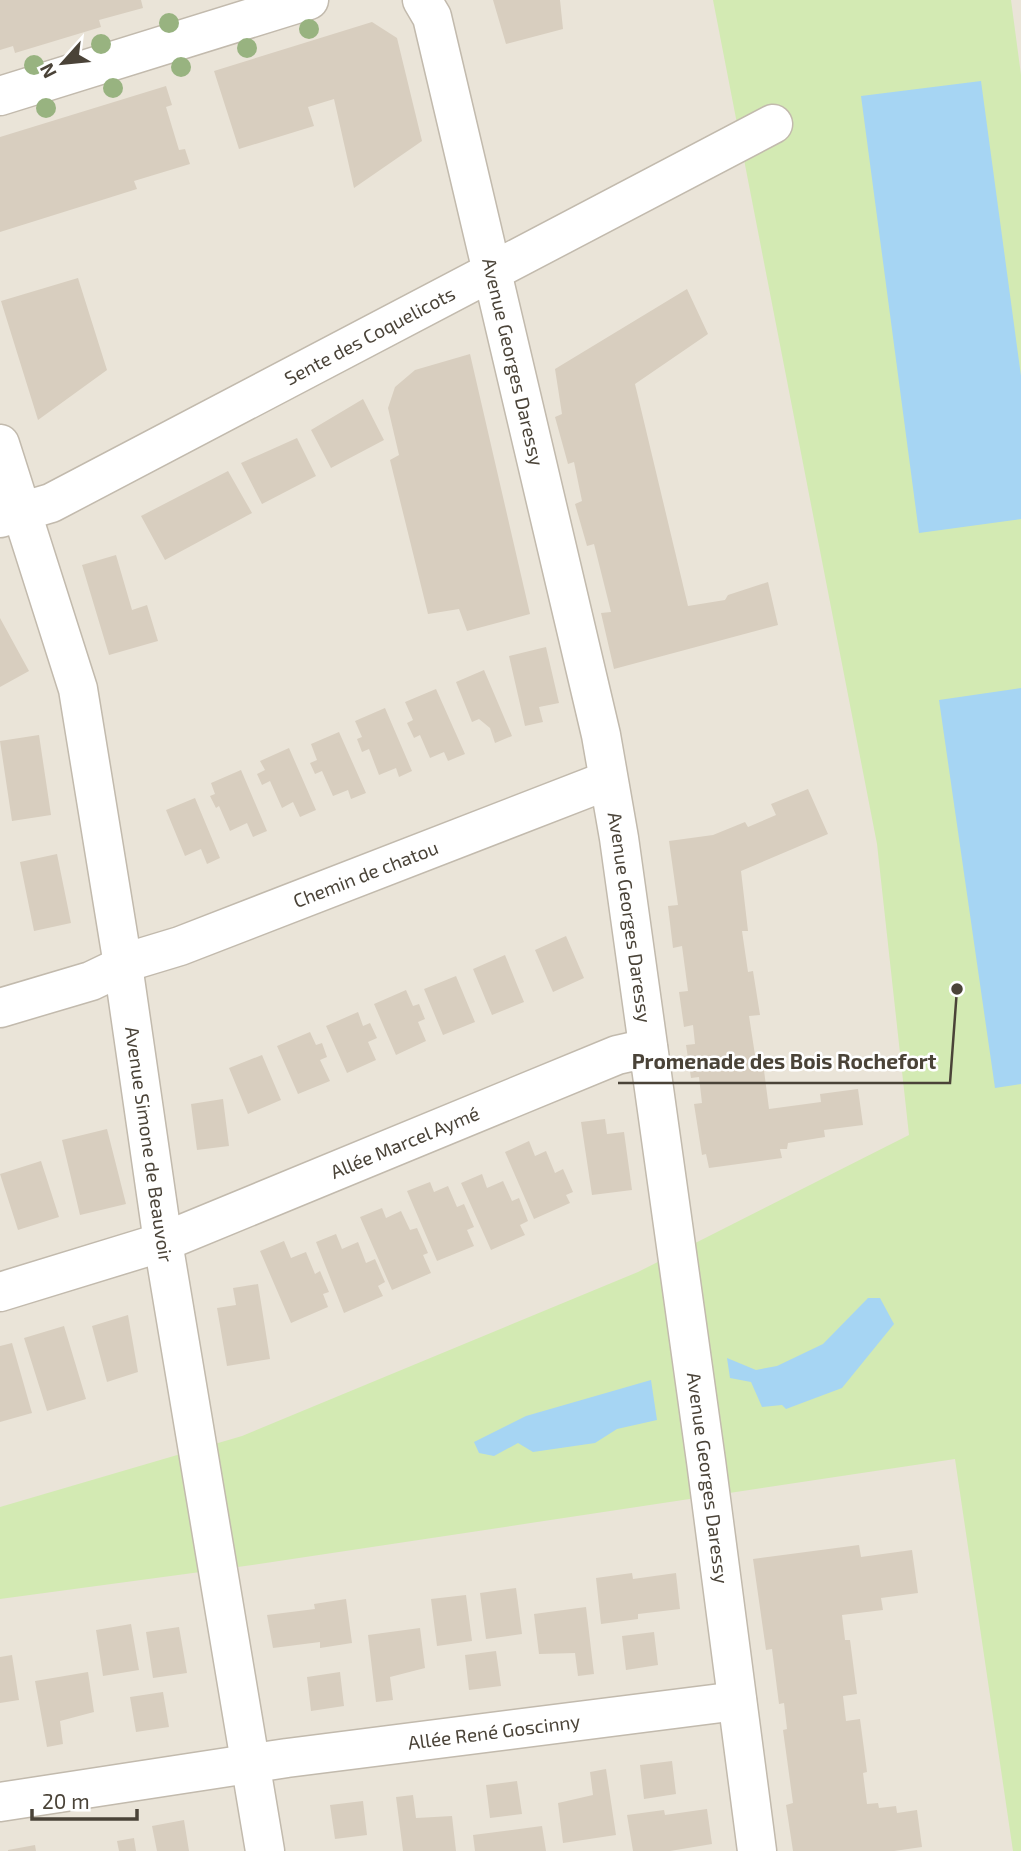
<svg xmlns="http://www.w3.org/2000/svg" width="1021" height="1851" font-family="'Exo 2',sans-serif">
<style>
.residential{fill:#eae4d8}
.green{fill:#d3eab3}
.water{fill:#a6d5f3}
.building{fill:#d8cebf}
.lines{fill:none;stroke-linecap:round;stroke-linejoin:round}
.minor-casing{stroke:#c2baad;stroke-width:41}
.minor{stroke:#fff;stroke-width:38}
.tree{fill:#98b380}
.labels{text-anchor:middle;stroke-width:5;stroke-linejoin:round;paint-order:stroke}
.street-label{font-size:19px;fill:#4a4338;stroke:#fff}
.leader{fill:none;stroke:#4a4338;stroke-width:2.5}
.callout-dot{fill:#4a4338;stroke:#fff;stroke-width:2.5}
.callout-label{font-size:21px;text-anchor:middle;font-weight:bold;fill:#4a4338;stroke:#fff;stroke-width:5;stroke-linejoin:round;paint-order:stroke}
</style>
<rect width="100%" height="100%" fill="#f6f2eb"/>
<path class="residential" d="M 0,0 L 1021,0 L 1021,1851 L 0,1851 Z"/>
<path class="green" d="M 713,0 L 1011,0 L 1021,75 L 1021,1851 L 1013,1851 L 955,1459 L 259,1564 L 0,1599 L 0,1507 L 242,1436 L 638,1272 L 909,1135 L 877,844 Z"/>
<path class="water" d="M 981,81 L 1021,376 L 1021,519 L 919,533 L 861,96 Z
M 1021,688 L 1021,1084 L 995,1088 L 939,700 Z
M 868,1298 L 880,1298 L 894,1324 L 842,1388 L 786,1409 L 782,1405 L 762,1407 L 751,1382 L 730,1378 L 727,1358 L 756,1370 L 777,1366 L 823,1344 Z
M 651,1380 L 657,1420 L 617,1429 L 595,1443 L 533,1452 L 518,1443 L 494,1456 L 479,1453 L 474,1442 L 526,1416 Z"/>
<path class="building" d="M 0,0 L 141,0 L 143,8 L 99,20 L 101,27 L 15,53 L 13,46 L 0,50 Z
M 493,0 L 560,0 L 563,29 L 506,44 Z
M 372,22 L 397,38 L 422,141 L 354,188 L 334,99 L 308,107 L 314,126 L 239,149 L 214,71 Z
M 166,86 L 172,105 L 166,107 L 179,150 L 185,149 L 190,164 L 134,181 L 137,189 L 0,232 L 0,137 Z
M 78,278 L 107,370 L 38,420 L 1,301 Z
M 687,289 L 708,334 L 635,384 L 688,606 L 725,600 L 728,595 L 768,582 L 778,625 L 614,669 L 601,613 L 611,612 L 594,544 L 587,546 L 575,504 L 582,501 L 574,462 L 568,464 L 555,417 L 562,414 L 555,369 Z
M 470,354 L 530,614 L 467,631 L 459,609 L 428,614 L 390,460 L 399,455 L 388,408 L 395,387 L 415,370 Z
M 363,399 L 384,440 L 331,468 L 311,430 Z
M 297,438 L 316,476 L 262,504 L 241,463 Z
M 228,471 L 252,513 L 165,560 L 141,516 Z
M 116,555 L 132,610 L 147,605 L 158,641 L 109,655 L 82,565 Z
M 0,618 L 29,671 L 0,687 Z
M 546,647 L 559,703 L 539,707 L 543,722 L 525,726 L 509,656 Z
M 484,670 L 512,736 L 495,743 L 490,728 L 479,719 L 472,722 L 456,682 Z
M 436,689 L 465,754 L 448,761 L 444,752 L 430,758 L 420,735 L 414,738 L 407,723 L 413,720 L 405,702 Z
M 385,708 L 412,771 L 399,777 L 396,768 L 379,775 L 369,749 L 362,752 L 357,739 L 362,737 L 355,721 Z
M 339,732 L 366,793 L 351,799 L 348,790 L 333,796 L 322,771 L 315,774 L 310,763 L 317,760 L 311,744 Z
M 39,735 L 51,815 L 12,821 L 0,741 Z
M 289,748 L 316,810 L 300,817 L 293,802 L 282,808 L 270,781 L 262,785 L 257,774 L 265,770 L 260,761 Z
M 241,770 L 267,831 L 253,837 L 247,823 L 230,831 L 219,806 L 216,808 L 210,796 L 215,794 L 211,783 Z
M 808,789 L 828,834 L 741,871 L 748,931 L 742,931 L 748,972 L 753,971 L 760,1015 L 749,1016 L 755,1055 L 762,1055 L 769,1109 L 821,1102 L 820,1094 L 858,1089 L 863,1125 L 824,1130 L 825,1137 L 788,1143 L 787,1149 L 780,1149 L 782,1158 L 709,1168 L 706,1154 L 702,1155 L 694,1104 L 702,1103 L 699,1077 L 691,1078 L 686,1045 L 695,1044 L 693,1025 L 684,1027 L 679,992 L 688,991 L 682,946 L 673,948 L 668,906 L 678,905 L 669,841 L 713,835 L 745,822 L 748,827 L 776,815 L 771,804 Z
M 195,798 L 220,858 L 207,864 L 201,849 L 185,856 L 166,810 Z
M 57,854 L 71,923 L 34,931 L 20,862 Z
M 566,936 L 584,978 L 553,992 L 535,950 Z
M 505,955 L 524,1002 L 492,1015 L 473,969 Z
M 456,976 L 475,1022 L 443,1035 L 424,989 Z
M 406,990 L 413,1006 L 419,1004 L 425,1019 L 418,1022 L 426,1041 L 396,1055 L 374,1004 Z
M 358,1012 L 363,1026 L 370,1023 L 377,1038 L 368,1042 L 376,1060 L 347,1073 L 326,1026 Z
M 310,1032 L 316,1045 L 322,1043 L 327,1057 L 320,1060 L 330,1081 L 298,1094 L 277,1046 Z
M 262,1055 L 281,1100 L 248,1114 L 229,1068 Z
M 223,1099 L 229,1146 L 197,1150 L 191,1104 Z
M 605,1119 L 607,1134 L 624,1132 L 632,1190 L 592,1195 L 581,1122 Z
M 107,1129 L 126,1204 L 80,1215 L 62,1140 Z
M 529,1141 L 535,1156 L 546,1151 L 555,1173 L 563,1169 L 573,1192 L 566,1195 L 570,1203 L 534,1219 L 505,1152 Z
M 41,1161 L 59,1217 L 18,1230 L 0,1174 Z
M 482,1174 L 487,1188 L 503,1181 L 512,1201 L 519,1198 L 528,1221 L 520,1225 L 525,1235 L 491,1250 L 461,1183 Z
M 430,1182 L 434,1192 L 448,1186 L 457,1207 L 464,1204 L 474,1227 L 467,1230 L 474,1246 L 437,1261 L 407,1191 Z
M 382,1208 L 386,1218 L 401,1211 L 410,1230 L 417,1228 L 428,1253 L 423,1255 L 431,1273 L 392,1290 L 360,1217 Z
M 336,1234 L 342,1249 L 358,1242 L 366,1263 L 375,1259 L 385,1282 L 378,1286 L 383,1296 L 344,1313 L 316,1242 Z
M 284,1241 L 291,1258 L 306,1252 L 315,1274 L 320,1271 L 329,1292 L 323,1294 L 328,1307 L 291,1323 L 260,1251 Z
M 258,1284 L 270,1359 L 227,1366 L 217,1308 L 236,1305 L 233,1288 Z
M 128,1315 L 138,1372 L 107,1382 L 92,1326 Z
M 64,1326 L 86,1399 L 47,1411 L 24,1338 Z
M 12,1343 L 32,1413 L 0,1422 L 0,1346 Z
M 859,1545 L 861,1557 L 912,1550 L 918,1593 L 881,1598 L 883,1610 L 842,1615 L 845,1640 L 850,1640 L 857,1694 L 843,1696 L 846,1721 L 860,1719 L 867,1772 L 863,1773 L 867,1804 L 878,1803 L 879,1808 L 896,1806 L 897,1813 L 917,1810 L 922,1847 L 894,1851 L 793,1851 L 786,1805 L 793,1803 L 783,1730 L 787,1729 L 784,1703 L 779,1704 L 772,1649 L 766,1650 L 753,1559 Z
M 632,1573 L 633,1579 L 676,1573 L 680,1609 L 638,1614 L 638,1619 L 601,1624 L 596,1578 Z
M 516,1588 L 522,1634 L 486,1639 L 480,1593 Z
M 466,1595 L 472,1641 L 437,1646 L 431,1599 Z
M 346,1599 L 352,1643 L 320,1648 L 320,1642 L 273,1648 L 267,1615 L 315,1609 L 314,1604 Z
M 586,1607 L 594,1674 L 578,1676 L 575,1653 L 539,1654 L 534,1614 Z
M 131,1624 L 139,1670 L 103,1676 L 96,1630 Z
M 179,1627 L 187,1673 L 153,1678 L 146,1632 Z
M 420,1628 L 425,1668 L 390,1677 L 393,1700 L 376,1702 L 368,1635 Z
M 654,1632 L 658,1665 L 626,1670 L 622,1636 Z
M 496,1651 L 501,1686 L 469,1690 L 465,1655 Z
M 12,1655 L 19,1700 L 0,1703 L 0,1657 Z
M 88,1672 L 94,1712 L 60,1721 L 63,1744 L 47,1747 L 35,1681 Z
M 340,1672 L 344,1706 L 311,1711 L 307,1677 Z
M 163,1692 L 169,1727 L 136,1732 L 130,1697 Z
M 672,1761 L 676,1794 L 644,1799 L 640,1765 Z
M 606,1769 L 616,1835 L 563,1843 L 558,1803 L 593,1795 L 590,1772 Z
M 517,1781 L 522,1814 L 490,1818 L 486,1785 Z
M 413,1795 L 416,1818 L 452,1816 L 456,1851 L 403,1851 L 396,1797 Z
M 363,1801 L 367,1835 L 335,1839 L 330,1805 Z
M 707,1809 L 712,1844 L 670,1851 L 633,1851 L 627,1815 L 664,1810 L 665,1815 Z
M 184,1820 L 189,1851 L 157,1851 L 152,1826 Z
M 542,1826 L 546,1851 L 475,1851 L 473,1835 Z
M 134,1838 L 136,1851 L 119,1851 L 117,1841 Z
M 35,1845 L 36,1851 L 8,1851 L 8,1850 Z"/>
<g class="lines">
<defs>
<g id="minor">
<path id="s1" d="M 422,0 L 432,17 L 601,735 L 619,838 L 706,1461 L 757,1851"/>
<path d="M 0,96 L 309,0"/>
<path id="s2" d="M 0,444 L 78,689 L 123,965 L 163,1242 L 265,1851"/>
<path id="s3" d="M 0,518 L 51,503 L 773,124"/>
<path id="s4" d="M 0,1008 L 91,981 L 137,959 L 180,946 L 606,781"/>
<path id="s5" d="M 0,1292 L 163,1242 L 617,1055 L 648,1048"/>
<path id="s6" d="M 0,1802 L 287,1758 L 737,1701"/>
</g>
</defs>
<use href="#minor" class="minor-casing"/>
<use href="#minor" class="minor"/>
</g>
<g class="tree">
<circle cx="169" cy="23" r="10"/>
<circle cx="309" cy="29" r="10"/>
<circle cx="101" cy="44" r="10"/>
<circle cx="247" cy="48" r="10"/>
<circle cx="34" cy="65" r="10"/>
<circle cx="181" cy="67" r="10"/>
<circle cx="113" cy="88" r="10"/>
<circle cx="46" cy="108" r="10"/>
</g>
<g class="labels">
<g class="street-label">
<text dy="7" stroke="none"><textPath href="#s3" startOffset="413">Sente des Coquelicots</textPath></text>
<text dy="7" stroke="none"><textPath href="#s1" startOffset="374">Avenue Georges Daressy</textPath></text>
<text dy="7" stroke="none"><textPath href="#s4" startOffset="390">Chemin de chatou</textPath></text>
<text dy="7" stroke="none"><textPath href="#s1" startOffset="942">Avenue Georges Daressy</textPath></text>
<text dy="7" stroke="none"><textPath href="#s5" startOffset="432">Allée Marcel Aymé</textPath></text>
<text dy="7" stroke="none"><textPath href="#s2" startOffset="718">Avenue Simone de Beauvoir</textPath></text>
<text dy="7" stroke="none"><textPath href="#s1" startOffset="1508">Avenue Georges Daressy</textPath></text>
<text dy="7" stroke="none"><textPath href="#s6" startOffset="499">Allée René Goscinny</textPath></text>
</g>
</g>
<path class="leader" d="M957 989L950 1083H618"/>
<circle class="callout-dot" cx="957" cy="989" r="7"/>
<g class="callout-label">
<text x="784" y="1069">Promenade des Bois Rochefort</text>
</g>
<g transform="translate(63 63) rotate(243)" stroke="#ffffff" stroke-width="5" paint-order="stroke">
<path d="M0-5L12 26L0 18L-12 26Z" fill="#4a4338"/>
<text y="-10" font-size="19" font-weight="bold" text-anchor="middle" fill="#4a4338">N</text>
</g>
<path d="M32 1809v10h105v-10" fill="none" stroke="#4a4338" stroke-width="3.5"/>
<text x="42" y="1809" font-size="21" fill="#4a4338" stroke="#ffffff" stroke-width="5" paint-order="stroke">20 m</text>
</svg>
